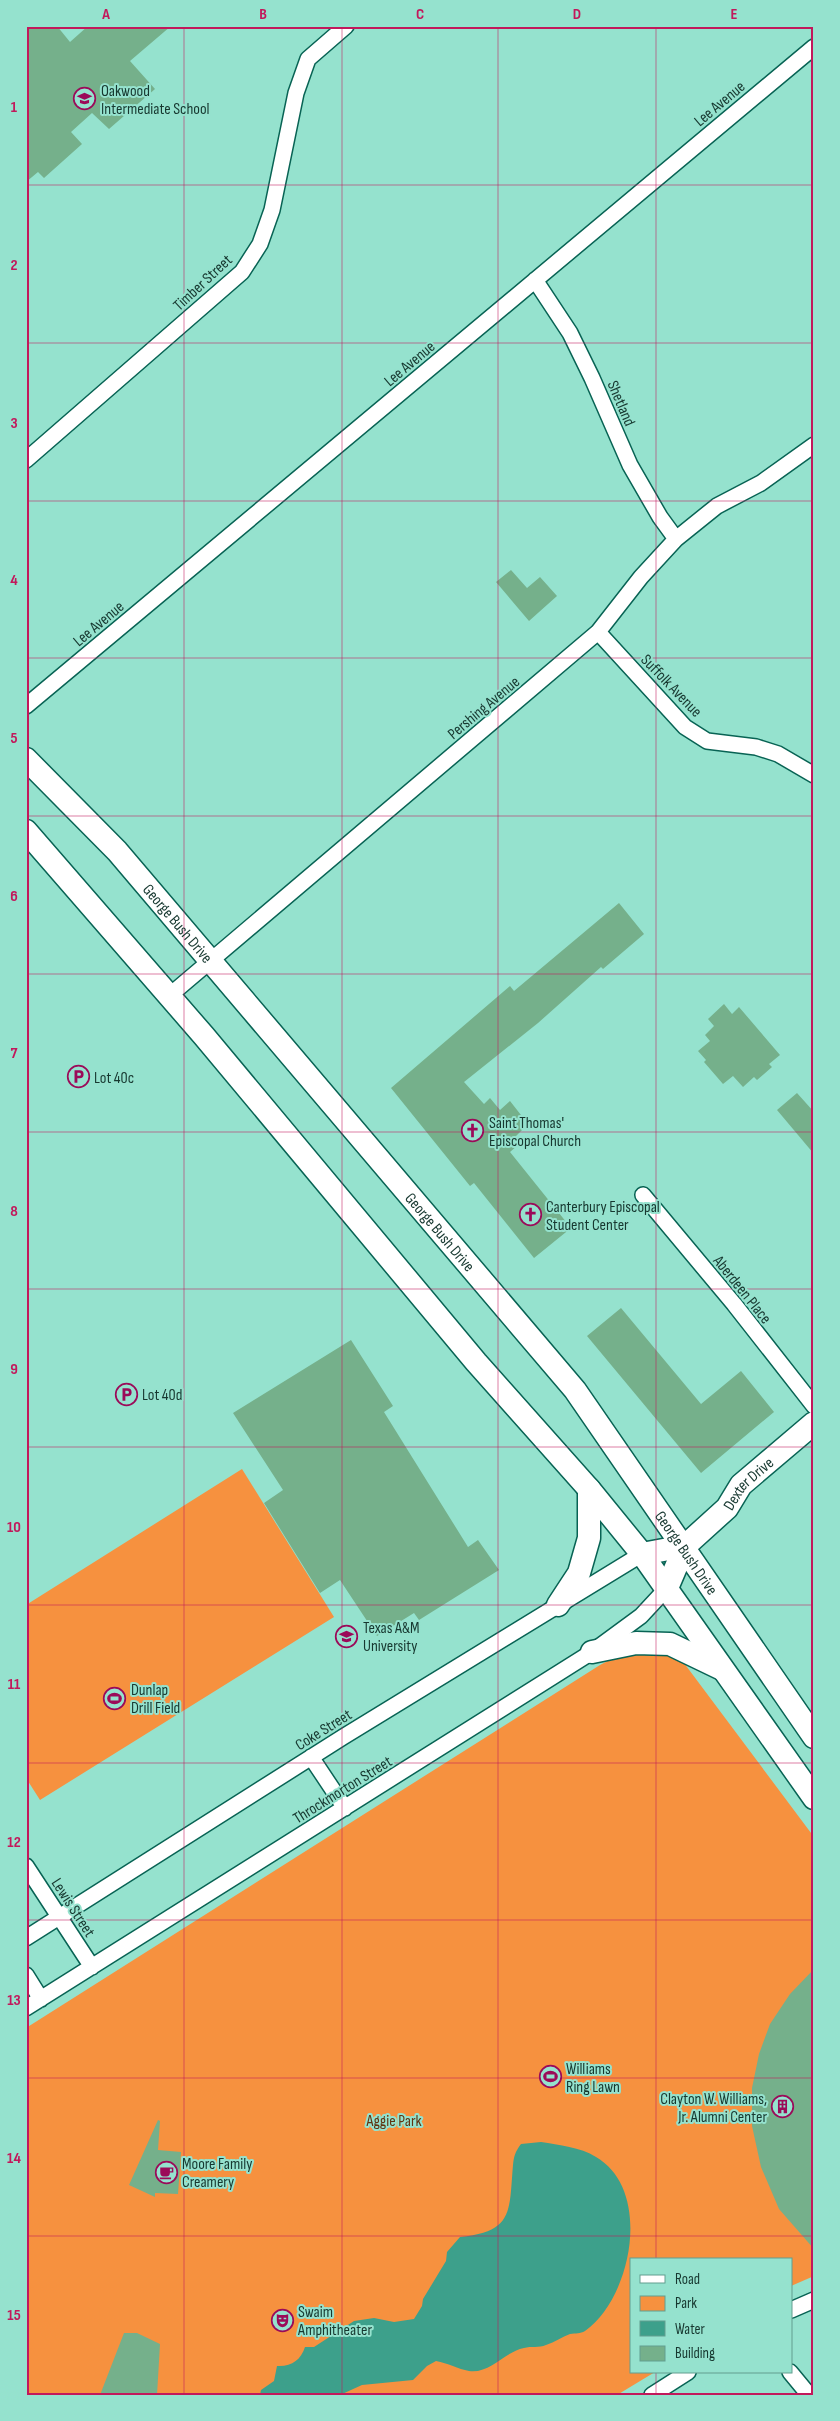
<svg xmlns="http://www.w3.org/2000/svg" width="840" height="2421" font-family="'Sofia Sans Condensed',sans-serif">
<style>
.green{fill:#f6913f}
.water{fill:#3da08b}
.building{fill:#75b08b}
.lines{fill:none;stroke-linecap:round;stroke-linejoin:round}
.street-casing{stroke:#086354;stroke-width:18}
.secondary-casing{stroke:#086354;stroke-width:25}
.street{stroke:#fff;stroke-width:15}
.secondary{stroke:#fff;stroke-width:22}
.grid{fill:none;stroke:#c2185b;stroke-width:1;stroke-opacity:0.55}
.labels{text-anchor:middle;stroke-width:4;stroke-linejoin:round;paint-order:stroke}
.poi-label{font-size:16px;fill:#173830;stroke:#95e2ce;text-anchor:start}
.street-label{font-size:16px;fill:#173830;stroke:#95e2ce}
.park-label{font-size:16px;fill:#603512;stroke:#95e2ce}
.neatline{fill:none;stroke:#c2185b;stroke-width:2}
.grid-label{font-size:16px;text-anchor:middle;font-weight:bold;fill:#c2185b}
</style>
<rect width="100%" height="100%" fill="#95e2ce"/>
<path class="green" d="M 242,1469 L 334,1617 L 40,1800 L 26,1778 L 26,1605 Z
M 675,1651 L 814,1837 L 814,2276 L 791,2286 L 791,2260 L 631,2260 L 631,2372 L 655,2372 L 617,2395 L 26,2395 L 26,2028 L 600,1665 L 623,1653 Z"/>
<path class="water" d="M 541,2142 C 559,2145 580,2147 596,2157 C 653,2190 632,2298 585,2331 C 580,2334 576,2333 570,2334 C 562,2337 555,2342 546,2345 C 539,2348 531,2346 524,2348 C 504,2352 490,2374 469,2371 C 458,2369 448,2363 436,2361 L 427,2366 L 413,2380 L 362,2385 L 340,2395 L 260,2395 L 261,2390 L 274,2381 L 277,2366 C 291,2367 301,2360 305,2347 L 314,2347 L 354,2321 L 374,2318 L 394,2322 L 414,2319 L 422,2306 L 423,2299 L 446,2261 L 447,2252 L 460,2237 C 514,2232 509,2211 513,2165 C 514,2156 515,2152 521,2144 Z"/>
<path class="building" d="M 26,26 L 57,26 L 70,42 L 88,26 L 171,26 L 130,61 L 155,89 L 109,129 L 92,113 L 71,132 L 82,144 L 44,178 L 38,172 L 26,182 Z
M 511,570 L 527,588 L 540,577 L 557,596 L 529,621 L 496,582 Z
M 619,903 L 644,934 L 603,969 L 601,967 L 538,1023 L 464,1082 L 484,1104 L 490,1098 L 500,1110 L 510,1101 L 528,1124 L 514,1138 L 518,1145 L 510,1152 L 571,1228 L 534,1258 L 474,1183 L 470,1186 L 391,1088 L 510,986 L 514,991 Z
M 724,1004 L 732,1014 L 739,1007 L 780,1055 L 769,1064 L 772,1067 L 757,1080 L 754,1077 L 743,1087 L 733,1076 L 723,1084 L 704,1062 L 706,1060 L 698,1051 L 710,1041 L 705,1035 L 714,1026 L 708,1019 Z
M 797,1093 L 814,1112 L 814,1154 L 777,1110 Z
M 621,1308 L 701,1404 L 741,1371 L 774,1412 L 701,1473 L 587,1336 Z
M 351,1340 L 393,1406 L 384,1412 L 468,1547 L 478,1540 L 499,1570 L 419,1620 L 414,1613 L 377,1636 L 340,1580 L 320,1593 L 264,1503 L 283,1490 L 233,1413 Z
M 814,1969 L 814,2249 L 779,2209 L 761,2167 L 752,2126 L 752,2088 L 759,2054 L 770,2024 L 790,1994 Z
M 158,2120 L 160,2121 L 158,2150 L 181,2152 L 178,2194 L 155,2193 L 155,2197 L 129,2185 Z
M 124,2333 L 137,2333 L 160,2344 L 157,2395 L 100,2395 Z"/>
<g class="lines">
<defs>
<path id="street" d="M 535,280 L 570,333 L 592,378 L 630,465 L 660,517 L 676,539
M 26,460 L 242,272 L 260,244 L 272,210 L 296,93 L 308,59 L 346,26
M 598,632 L 685,727 L 707,741 L 756,747 L 778,754 L 814,775
M 26,706 L 814,47
M 169,996 L 598,632 L 641,577 L 676,539 L 717,506 L 761,483 L 814,445
M 643,1195 L 734,1304 L 814,1406
M 311,1757 L 345,1808
M 26,1866 L 92,1967
M 26,1938 L 343,1737 L 642,1554
M 26,1975 L 41,1999
M 26,2008 L 592,1652 L 641,1616 L 667,1588
M 791,2310 L 814,2300
M 790,2372 L 809,2395
M 652,2395 L 688,2372"/>
<g id="secondary">
<path id="s1" d="M 26,759 L 117,851 L 575,1390 L 814,1737"/>
<path d="M 26,831 L 204,1036 L 476,1362 L 589,1489 L 642,1554 L 814,1798"/>
<path d="M 642,1554 L 685,1546"/>
<path id="s2" d="M 667,1588 L 685,1546 L 727,1508 L 741,1485 L 814,1423"/>
<path d="M 558,1605 L 579,1573 L 589,1538 L 589,1489"/>
<path d="M 592,1652 L 636,1643 L 670,1644 L 722,1669"/>
</g>
</defs>
<use href="#street" class="street-casing"/>
<use href="#secondary" class="secondary-casing"/>
<use href="#street" class="street"/>
<use href="#secondary" class="secondary"/>
</g>
<path class="grid" d="M 184,26 L 184,2395M 342,26 L 342,2395M 498,26 L 498,2395M 656,26 L 656,2260M 26,185 L 814,185M 26,343 L 814,343M 26,501 L 814,501M 26,658 L 814,658M 26,816 L 814,816M 26,974 L 814,974M 26,1132 L 814,1132M 26,1289 L 814,1289M 26,1447 L 814,1447M 26,1605 L 814,1605M 26,1763 L 814,1763M 26,1920 L 814,1920M 26,2078 L 814,2078M 26,2236 L 814,2236M 656,2372 L 656,2395"/>
<defs>
<symbol id="school-ring" viewBox="-11 -11 22 22"><circle r="9.5" fill="#95e2ce" stroke="#9b0a59" stroke-width="1.5"/><path d="M0-5L7-2L0 1L-7-2ZM-4 1L0 2.5L4 1V4Q0 6-4 4Z" fill="#9b0a59"/></symbol>
<symbol id="parking-ring" viewBox="-11 -11 22 22"><circle r="9.5" fill="#95e2ce" stroke="#9b0a59" stroke-width="1.5"/><path d="M-3.5-5.5H1a3.5 3.5 0 0 1 0 7H-1V5.5H-3.5ZM-1-3.4V-.6H.8a1.4 1.4 0 0 0 0-2.8Z" fill="#9b0a59"/></symbol>
<symbol id="church-ring" viewBox="-11 -11 22 22"><circle r="9.5" fill="#95e2ce" stroke="#9b0a59" stroke-width="1.5"/><path d="M-1.2-6h2.4v3.5h3.3v2.4h-3.3V6h-2.4V-.1h-3.3v-2.4h3.3Z" fill="#9b0a59"/></symbol>
<symbol id="university-ring" viewBox="-11 -11 22 22"><circle r="9.5" fill="#95e2ce" stroke="#9b0a59" stroke-width="1.5"/><path d="M0-5L7-2L0 1L-7-2ZM-4 1L0 2.5L4 1V4Q0 6-4 4Z" fill="#9b0a59"/></symbol>
<symbol id="stadium-ring" viewBox="-11 -11 22 22"><circle r="9.5" fill="#95e2ce" stroke="#9b0a59" stroke-width="1.5"/><path d="M0-5a6.5 5 0 1 0 0 10a6.5 5 0 1 0 0-10ZM-3.5-1.8h7v3.6h-7Z" fill="#9b0a59"/></symbol>
<symbol id="building-ring" viewBox="-11 -11 22 22"><circle r="9.5" fill="#95e2ce" stroke="#9b0a59" stroke-width="1.5"/><path d="M-4-6H4V6H1V3H-1V6H-4ZM-2.5-4.3h1.7v1.8h-1.7ZM.8-4.3h1.7v1.8H.8ZM-2.5-1h1.7V.8h-1.7ZM.8-1h1.7V.8H.8Z" fill="#9b0a59"/></symbol>
<symbol id="cafe-ring" viewBox="-11 -11 22 22"><circle r="9.5" fill="#95e2ce" stroke="#9b0a59" stroke-width="1.5"/><path d="M-5.5-4.5H6V0H3Q3 3.5 0 3.5H-2.5Q-5.5 3.5-5.5 0ZM3-3.2v2h1.7v-2ZM-6 4.5H4V6H-6Z" fill="#9b0a59"/></symbol>
<symbol id="theatre-ring" viewBox="-11 -11 22 22"><circle r="9.5" fill="#95e2ce" stroke="#9b0a59" stroke-width="1.5"/><path d="M-5-5.5Q0-4 5-5.5V0Q5 5 0 6Q-5 5-5 0ZM-3.3-2.5H-1v1.5H-3.3ZM1-2.5H3.3v1.5H1ZM-2.8 1Q0 5.5 2.8 1Z" fill="#9b0a59"/></symbol>
</defs>
<g fill-rule="evenodd">
<use href="#school-ring" x="72" y="86" width="25" height="25"/>
<use href="#parking-ring" x="66" y="1064" width="25" height="25"/>
<use href="#church-ring" x="460" y="1118" width="25" height="25"/>
<use href="#church-ring" x="518" y="1202" width="25" height="25"/>
<use href="#parking-ring" x="114" y="1382" width="25" height="25"/>
<use href="#university-ring" x="334" y="1624" width="25" height="25"/>
<use href="#stadium-ring" x="102" y="1686" width="25" height="25"/>
<use href="#stadium-ring" x="538" y="2064" width="25" height="25"/>
<use href="#building-ring" x="770" y="2094" width="25" height="25"/>
<use href="#cafe-ring" x="154" y="2160" width="25" height="25"/>
<use href="#theatre-ring" x="270" y="2308" width="25" height="25"/>
</g>
<g class="labels">
<g class="poi-label">
<text x="101" y="96">Oakwood<tspan x="101" dy="18">Intermediate School</tspan></text>
<text x="94" y="1083">Lot 40c</text>
<text x="489" y="1128">Saint Thomas'<tspan x="489" dy="18">Episcopal Church</tspan></text>
<text x="546" y="1212">Canterbury Episcopal<tspan x="546" dy="18">Student Center</tspan></text>
<text x="142" y="1400">Lot 40d</text>
<text x="363" y="1633">Texas A&amp;M<tspan x="363" dy="18">University</tspan></text>
<text x="131" y="1695">Dunlap<tspan x="131" dy="18">Drill Field</tspan></text>
<text x="566" y="2074">Williams<tspan x="566" dy="18">Ring Lawn</tspan></text>
<text x="767" y="2104" text-anchor="end">Clayton W. Williams,<tspan x="767" dy="18">Jr. Alumni Center</tspan></text>
<text x="182" y="2169">Moore Family<tspan x="182" dy="18">Creamery</tspan></text>
<text x="298" y="2317">Swaim<tspan x="298" dy="18">Amphitheater</tspan></text>
</g>
<g class="street-label">
<text transform="translate(719 103) rotate(-40)" y="6">Lee Avenue</text>
<text transform="translate(202 282) rotate(-43)" y="6">Timber Street</text>
<text transform="translate(409 363) rotate(-40)" y="6">Lee Avenue</text>
<text transform="translate(622 403) rotate(67)" y="6">Shetland</text>
<text transform="translate(98 623) rotate(-40)" y="6">Lee Avenue</text>
<text transform="translate(672 685) rotate(46)" y="6">Suffolk Avenue</text>
<text transform="translate(483 707) rotate(-40)" y="6">Pershing Avenue</text>
<text dy="6" stroke="none"><textPath href="#s1" startOffset="224">George Bush Drive</textPath></text>
<text dy="6" stroke="none"><textPath href="#s1" startOffset="629">George Bush Drive</textPath></text>
<text transform="translate(743 1289) rotate(51)" y="6">Aberdeen Place</text>
<text dy="6" stroke="none"><textPath href="#s2" startOffset="135">Dexter Drive</textPath></text>
<text dy="6" stroke="none"><textPath href="#s1" startOffset="1034">George Bush Drive</textPath></text>
<text transform="translate(323 1729) rotate(-32)" y="6">Coke Street</text>
<text transform="translate(342 1789) rotate(-32)" y="6">Throckmorton Street</text>
<text transform="translate(74 1907) rotate(57)" y="6">Lewis Street</text>
</g>
<g class="park-label">
<text x="394" y="2126">Aggie Park</text>
</g>
</g>
<rect width="840" height="2421" fill="none" stroke="#95e2ce" stroke-width="55"/>
<rect x="630" y="2258" width="162" height="115" fill="#95e2ce" stroke="#639e8f"/>
<rect x="640" y="2275" width="25" height="8" fill="#ffffff" stroke="#639e8f"/>
<text x="675" y="2284" font-size="15" fill="#173830">Road</text>
<rect x="640" y="2296" width="25" height="15" fill="#f6913f" stroke="#639e8f"/>
<text x="675" y="2308" font-size="15" fill="#173830">Park</text>
<rect x="640" y="2321" width="25" height="15" fill="#3da08b" stroke="#639e8f"/>
<text x="675" y="2334" font-size="15" fill="#173830">Water</text>
<rect x="640" y="2346" width="25" height="15" fill="#75b08b" stroke="#639e8f"/>
<text x="675" y="2358" font-size="15" fill="#173830">Building</text>
<rect x="28" y="28" width="784" height="2366" class="neatline"/>
<g class="grid-label">
<text x="106" y="19">A</text>
<text x="263" y="19">B</text>
<text x="420" y="19">C</text>
<text x="577" y="19">D</text>
<text x="734" y="19">E</text>
<text x="14" y="112">1</text>
<text x="14" y="270">2</text>
<text x="14" y="428">3</text>
<text x="14" y="585">4</text>
<text x="14" y="743">5</text>
<text x="14" y="901">6</text>
<text x="14" y="1058">7</text>
<text x="14" y="1216">8</text>
<text x="14" y="1374">9</text>
<text x="14" y="1532">10</text>
<text x="14" y="1689">11</text>
<text x="14" y="1847">12</text>
<text x="14" y="2005">13</text>
<text x="14" y="2163">14</text>
<text x="14" y="2320">15</text>
</g>
</svg>
